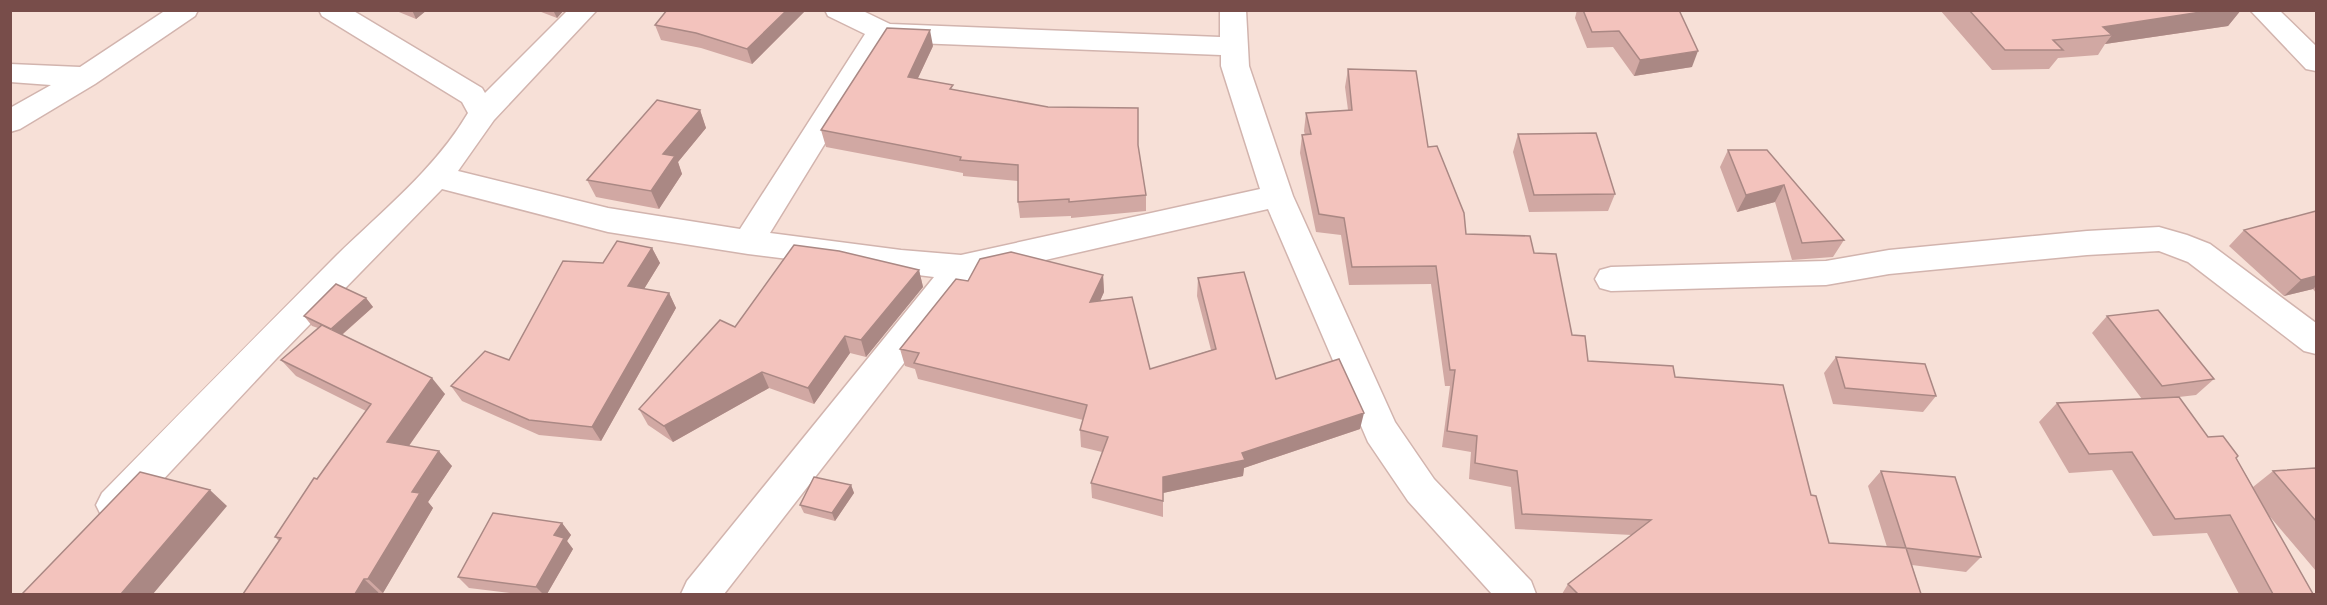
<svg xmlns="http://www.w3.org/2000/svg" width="2327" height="605" font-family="'Public Sans',sans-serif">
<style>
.residential{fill:#f7e0d7}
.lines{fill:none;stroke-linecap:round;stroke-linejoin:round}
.minor-casing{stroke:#d2b4ae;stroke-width:3}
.minor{fill:#fff;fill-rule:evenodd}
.wall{fill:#d1a8a3}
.shaded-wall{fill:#aa8884}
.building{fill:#f3c3bd;stroke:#aa8884;stroke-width:1.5}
</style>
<rect width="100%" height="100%" fill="#fdeee6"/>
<path class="residential" d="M 10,11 L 2316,11 L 2316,594 L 11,594 Z"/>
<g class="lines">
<defs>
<path id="minor" d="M 166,10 L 198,10 L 195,16 L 95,84 L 20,129 L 10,132 L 10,108 L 51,85 L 10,82 L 10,64 L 80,67 Z
M 319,10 L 352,10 L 482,88 L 485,93 L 568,10 L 597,10 L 494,120 L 458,171 L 608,208 L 740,229 L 865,34 L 828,16 L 825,10 L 861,10 L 890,24 L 1220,37 L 1220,10 L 1246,10 L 1249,66 L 1293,196 L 1395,422 L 1434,479 L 1531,581 L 1536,594 L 1492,594 L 1408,501 L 1368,442 L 1268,209 L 971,277 L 724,594 L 681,594 L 687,581 L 934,277 L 748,254 L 608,232 L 442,189 L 277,358 L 128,517 L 115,521 L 102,517 L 96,505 L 102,493 C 179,414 257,335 336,256 C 382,211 435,169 468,113 L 462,102 L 322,16 ZM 890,42 L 1221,55 L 1221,66 L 1260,189 L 961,255 L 901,250 L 770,233 L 886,44 Z
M 2250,10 L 2279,10 L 2316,46 L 2316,71 L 2306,69 Z
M 2159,227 L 2187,235 L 2210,244 L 2316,323 L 2316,354 L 2304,351 L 2188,262 L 2159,251 L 2087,255 L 1889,274 L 1826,285 L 1611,291 L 1600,288 L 1595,279 L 1600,270 L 1611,267 L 1826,261 L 1889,250 L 2087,231 Z"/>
</defs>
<use href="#minor" class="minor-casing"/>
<use href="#minor" class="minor"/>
</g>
<path class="wall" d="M 394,10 L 427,10 L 416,19 Z
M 536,10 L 564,10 L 557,18 Z
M 806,10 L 752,64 L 701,48 L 661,40 L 655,25 Z
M 1577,10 L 1679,10 L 1692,67 L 1634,76 L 1613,47 L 1587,48 L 1575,18 Z
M 1940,10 L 2241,10 L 2228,26 L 2105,44 L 2098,55 L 2058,58 L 2049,69 L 1992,70 Z
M 933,46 L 918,78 L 953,90 L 1048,107 L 1138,108 L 1138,148 L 1146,195 L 1146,211 L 1071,218 L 1071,216 L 1020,218 L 1018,202 L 1018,181 L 963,176 L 963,173 L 826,147 L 821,130 Z
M 1348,69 L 1428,147 L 1466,234 L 1534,253 L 1572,335 L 1588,361 L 1675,377 L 1811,495 L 1829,543 L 1887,547 L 1868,486 L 1881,471 L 1981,557 L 1966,572 L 1912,565 L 1921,594 L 1562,594 L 1568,584 L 1632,535 L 1515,529 L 1511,487 L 1469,479 L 1471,452 L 1442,447 L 1450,386 L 1445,386 L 1431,284 L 1349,285 L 1341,235 L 1316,232 L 1300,153 L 1302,135 L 1305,135 L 1304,131 L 1306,113 L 1348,110 L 1345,87 Z
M 700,110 L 706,128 L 678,162 L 682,174 L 659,209 L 596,197 L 587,180 Z
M 1518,134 L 1615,194 L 1608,211 L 1529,212 L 1513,152 Z
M 1728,150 L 1767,150 L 1844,240 L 1833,257 L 1792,260 L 1775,202 L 1737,212 L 1720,167 Z
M 2316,210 L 2316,293 L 2313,289 L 2284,296 L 2229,246 L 2244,230 L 2314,212 Z
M 652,248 L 660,263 L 644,289 L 669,293 L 676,308 L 601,441 L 539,435 L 462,401 L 451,386 L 509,360 L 603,263 Z
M 919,270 L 923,287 L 866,357 L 850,353 L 814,404 L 769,388 L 673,442 L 648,425 L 639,409 L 735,327 Z
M 1103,275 L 1104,292 L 1100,301 L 1150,369 L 1211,350 L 1197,296 L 1198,278 L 1276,379 L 1360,429 L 1244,468 L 1243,476 L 1163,493 L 1163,517 L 1092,498 L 1091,483 L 1102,452 L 1081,447 L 1080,430 L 1083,420 L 918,379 L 915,369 L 905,366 L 900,349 L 968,281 Z
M 366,298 L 373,307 L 342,335 L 445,394 L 409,446 L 452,466 L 428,502 L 433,508 L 383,593 L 379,593 L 279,541 L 275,537 L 366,411 L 296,376 L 281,360 L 318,328 L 312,326 L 304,316 Z
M 2107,316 L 2214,379 L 2196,395 L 2179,397 L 2208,437 L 2236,458 L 2253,487 L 2273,471 L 2316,470 L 2316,571 L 2266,512 L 2313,594 L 2239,594 L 2207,533 L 2153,536 L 2112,470 L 2069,473 L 2039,422 L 2057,403 L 2142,399 L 2092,333 Z
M 1836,357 L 1936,396 L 1923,412 L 1833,404 L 1824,373 Z
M 851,485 L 854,493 L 835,521 L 804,513 L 800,505 Z
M 562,523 L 571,535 L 567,541 L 573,549 L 547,594 L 519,594 L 469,588 L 458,577 Z"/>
<path class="shaded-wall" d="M 412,10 L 427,10 L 416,19 Z
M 553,10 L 564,10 L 557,18 Z
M 787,10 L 806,10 L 752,64 L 747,49 Z
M 2214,10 L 2241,10 L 2228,26 L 2105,44 L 2112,35 L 2103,27 Z
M 930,30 L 933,46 L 911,93 L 908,77 Z
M 1698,51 L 1692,67 L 1634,76 L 1640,60 Z
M 700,110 L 706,128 L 678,162 L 682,174 L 659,209 L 651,191 L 663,154 Z
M 1784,185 L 1775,202 L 1737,212 L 1746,195 Z
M 652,248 L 660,263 L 636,302 L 628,286 Z
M 919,270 L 923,287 L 866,357 L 861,340 Z
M 1103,275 L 1104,292 L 1092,319 L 1090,302 Z
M 2316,276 L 2316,286 L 2313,289 L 2284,296 L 2301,280 Z
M 669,293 L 676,308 L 601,441 L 592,427 Z
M 366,298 L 373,307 L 338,338 L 331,329 Z
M 845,336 L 850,353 L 814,404 L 808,388 Z
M 762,372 L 769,388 L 673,442 L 664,426 Z
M 432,378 L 445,394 L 401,457 L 387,442 Z
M 1364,413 L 1360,429 L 1244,468 L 1243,476 L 1163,493 L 1163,517 L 1163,477 L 1242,453 Z
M 439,451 L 452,466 L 428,502 L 433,508 L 383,593 L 368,579 L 412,492 Z
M 851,485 L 854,493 L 835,521 L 832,513 Z
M 210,490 L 227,506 L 153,594 L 121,594 Z
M 562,523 L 571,535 L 567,541 L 573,549 L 547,594 L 543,594 L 536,587 L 554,535 Z
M 364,579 L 379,593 L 378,594 L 355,594 Z"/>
<path class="building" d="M 667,10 L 787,10 L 747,49 L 696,33 L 655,25 Z
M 1583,10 L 1679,10 L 1698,51 L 1640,60 L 1619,31 L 1592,32 Z
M 1969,10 L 2214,10 L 2103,27 L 2112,35 L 2053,40 L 2063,50 L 2005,50 Z
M 887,28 L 930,30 L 908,77 L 953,85 L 950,89 L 1048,107 L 1138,108 L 1138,145 L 1146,195 L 1069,202 L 1069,199 L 1018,202 L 1018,165 L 960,160 L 961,157 L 821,130 Z
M 1348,69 L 1416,71 L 1428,147 L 1437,146 L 1464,213 L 1466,234 L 1530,236 L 1534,253 L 1556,254 L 1572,335 L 1585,336 L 1588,361 L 1673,366 L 1675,377 L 1783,385 L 1811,495 L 1816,496 L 1829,543 L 1906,548 L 1921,594 L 1578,594 L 1568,584 L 1651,520 L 1522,514 L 1517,471 L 1475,463 L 1477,436 L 1447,431 L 1455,370 L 1450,370 L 1436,266 L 1352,267 L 1344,218 L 1319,214 L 1302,135 L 1311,134 L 1306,113 L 1352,110 Z
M 657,100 L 700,110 L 663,154 L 675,156 L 651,191 L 587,180 Z
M 1596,133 L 1615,194 L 1534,195 L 1518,134 Z
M 1728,150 L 1767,150 L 1844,240 L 1802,243 L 1784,185 L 1746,195 Z
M 2316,211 L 2316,276 L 2301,280 L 2244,230 Z
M 617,241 L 652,248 L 628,286 L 669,293 L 592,427 L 529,420 L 451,386 L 485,351 L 509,360 L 563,261 L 603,263 Z
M 794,245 L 839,251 L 919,270 L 861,340 L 845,336 L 808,388 L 762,372 L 664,426 L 639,409 L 720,320 L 735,327 Z
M 1011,252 L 1103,275 L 1090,302 L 1132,297 L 1150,369 L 1216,349 L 1198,278 L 1244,272 L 1276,379 L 1339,359 L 1364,413 L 1242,453 L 1245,460 L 1163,477 L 1163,501 L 1091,483 L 1108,437 L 1080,430 L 1087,405 L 914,363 L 919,353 L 900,349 L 956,279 L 968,281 L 980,259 Z
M 336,284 L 366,298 L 331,329 L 304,316 Z
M 2158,310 L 2214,379 L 2162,386 L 2107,316 Z
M 322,325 L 432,378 L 387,442 L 439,451 L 412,492 L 420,493 L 368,579 L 364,579 L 355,594 L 243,594 L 281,538 L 275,537 L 314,478 L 317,479 L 371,404 L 281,360 Z
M 1836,357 L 1925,364 L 1936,396 L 1845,388 Z
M 2179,397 L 2208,437 L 2223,436 L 2238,456 L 2236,458 L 2313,594 L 2273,594 L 2230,515 L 2175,519 L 2132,452 L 2089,454 L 2057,403 Z
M 2315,468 L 2316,470 L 2316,521 L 2273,471 Z
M 1881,471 L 1955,477 L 1981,557 L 1906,548 Z
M 140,472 L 210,490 L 121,594 L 22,594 Z
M 814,477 L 851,485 L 832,513 L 800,505 Z
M 493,513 L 562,523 L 554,535 L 564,538 L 536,587 L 458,577 Z"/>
<rect width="2327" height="605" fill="none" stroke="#784d4a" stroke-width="24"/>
</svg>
